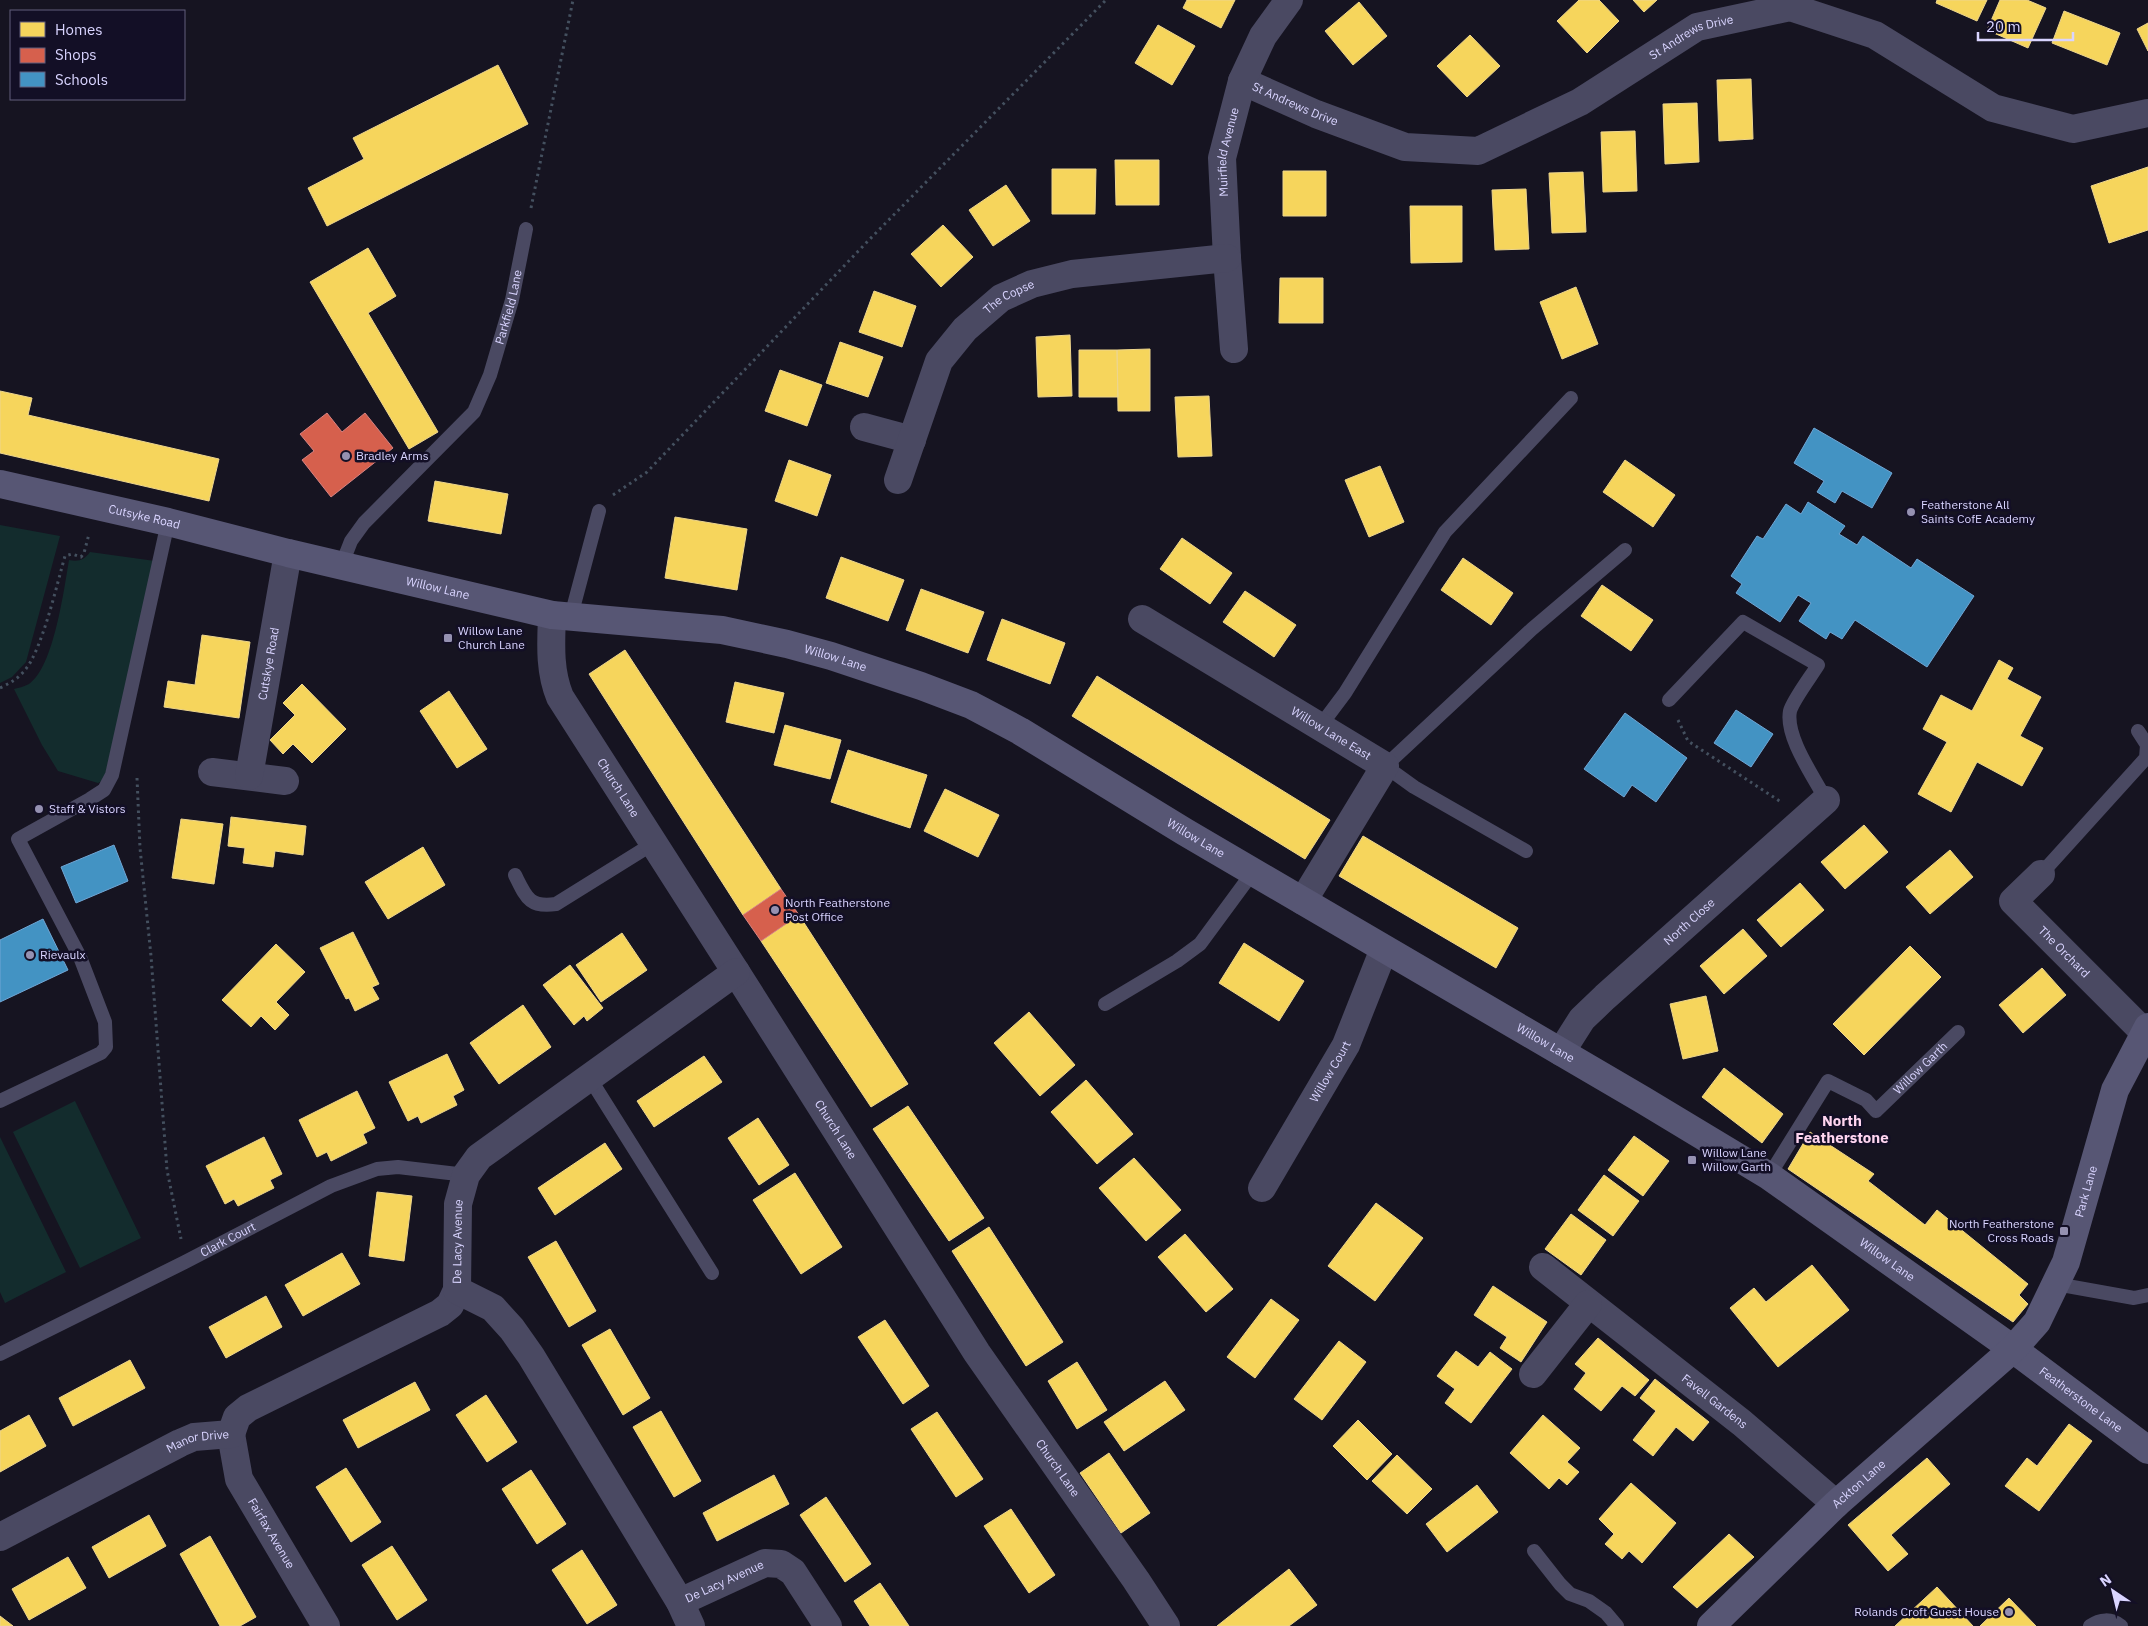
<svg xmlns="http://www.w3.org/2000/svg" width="2148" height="1626" font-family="'IBM Plex Sans',sans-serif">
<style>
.green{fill:#132c2d}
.homes{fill:#f6d55c;stroke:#edd58d}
.shops{fill:#d6604d;stroke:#d78382}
.schools{fill:#4393c3;stroke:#70a6d5}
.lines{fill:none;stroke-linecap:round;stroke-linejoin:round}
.path{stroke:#44505f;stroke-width:3;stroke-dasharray:2.5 4;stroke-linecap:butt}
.service{stroke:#4a4962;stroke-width:14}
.minor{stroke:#4a4962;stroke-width:28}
.secondary{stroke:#575674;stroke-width:28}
.poi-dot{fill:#9591b1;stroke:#130f26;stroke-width:2}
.labels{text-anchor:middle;stroke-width:5;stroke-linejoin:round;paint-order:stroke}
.street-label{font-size:12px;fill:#d9d4ff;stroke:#130f26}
.poi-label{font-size:12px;fill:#d9d4ff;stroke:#130f26;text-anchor:start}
.quarter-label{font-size:15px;font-weight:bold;fill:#ffd6f0;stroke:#130f26}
</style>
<rect width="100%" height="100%" fill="#161421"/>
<path class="green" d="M 0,525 L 60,536 L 26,662 L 12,677 L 0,683 Z
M 90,552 L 155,561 L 104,780 L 98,783 L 58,771 L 42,745 L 14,689 C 19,688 25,686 29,684 C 54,667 64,589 69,560 C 79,562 84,560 90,552 Z
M 75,1101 L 141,1238 L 80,1268 L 13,1132 Z
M 0,1137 L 66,1272 L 5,1303 L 0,1292 Z"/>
<path class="homes" d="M 1187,0 L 1235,0 L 1221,28 L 1183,8 Z
M 1579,0 L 1599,0 L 1619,21 L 1587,53 L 1557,21 Z
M 1633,0 L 1657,0 L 1644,12 Z
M 1937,0 L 1987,0 L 1977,21 L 1936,3 Z
M 2000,0 L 2027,0 L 2046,8 L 2028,48 L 1987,30 Z
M 1359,2 L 1387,36 L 1353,65 L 1325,31 Z
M 2064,11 L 2120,33 L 2107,65 L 2052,43 Z
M 2148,23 L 2148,51 L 2137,29 Z
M 1158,25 L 1195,46 L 1172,85 L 1135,63 Z
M 1470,35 L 1500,66 L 1467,97 L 1437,66 Z
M 498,65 L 528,124 L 327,226 L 308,188 L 364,159 L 353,138 Z
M 1751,79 L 1753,139 L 1719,141 L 1717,80 Z
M 1697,103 L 1699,162 L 1665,164 L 1663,104 Z
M 1635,131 L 1637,191 L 1603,192 L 1601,132 Z
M 1115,160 L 1159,160 L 1159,205 L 1116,205 Z
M 2148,167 L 2148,230 L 2109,243 L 2091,186 Z
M 1052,169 L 1096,169 L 1095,214 L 1052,214 Z
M 1283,171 L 1326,171 L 1326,216 L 1283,216 Z
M 1583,172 L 1586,232 L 1552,233 L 1549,173 Z
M 1006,185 L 1030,221 L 993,246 L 969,210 Z
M 1526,189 L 1529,249 L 1495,250 L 1492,190 Z
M 1410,206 L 1462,206 L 1462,262 L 1411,263 Z
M 943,225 L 973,257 L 941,287 L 911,254 Z
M 368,248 L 396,296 L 368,313 L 438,432 L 409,449 L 310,282 Z
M 1280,278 L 1323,278 L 1323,323 L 1279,323 Z
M 1576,287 L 1598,344 L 1562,359 L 1540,302 Z
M 874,291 L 916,306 L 902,347 L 859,332 Z
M 1070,335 L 1072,396 L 1038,397 L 1036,337 Z
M 840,342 L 883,357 L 868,397 L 826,383 Z
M 1150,349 L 1150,411 L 1118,411 L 1117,350 Z
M 1079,350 L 1117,350 L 1118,397 L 1079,397 Z
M 780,370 L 822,385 L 807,426 L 765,411 Z
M 0,391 L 32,398 L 28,415 L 219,459 L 209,501 L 0,453 Z
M 1209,396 L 1212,456 L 1178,457 L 1175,397 Z
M 789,460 L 831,475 L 817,516 L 775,501 Z
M 1625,460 L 1675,495 L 1653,527 L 1603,492 Z
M 1380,466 L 1404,522 L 1369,537 L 1345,480 Z
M 435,481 L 508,494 L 501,534 L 428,521 Z
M 675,517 L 747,529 L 737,590 L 665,578 Z
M 1182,538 L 1232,573 L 1210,604 L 1160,569 Z
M 841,557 L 904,580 L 888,621 L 826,598 Z
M 1463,558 L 1513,593 L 1491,625 L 1441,590 Z
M 1602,585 L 1653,620 L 1631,651 L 1581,616 Z
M 921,589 L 984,612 L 968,653 L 906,630 Z
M 1245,591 L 1296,625 L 1274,657 L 1223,622 Z
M 1002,619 L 1065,643 L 1050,684 L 987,660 Z
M 202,635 L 250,642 L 239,718 L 164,707 L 168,681 L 195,685 Z
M 625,650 L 781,889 L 743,915 L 589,674 Z
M 1999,660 L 2013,668 L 2007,679 L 2041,697 L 2020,736 L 2043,748 L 2022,786 L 1977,762 L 1951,812 L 1918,794 L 1947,742 L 1923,729 L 1941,695 L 1972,711 Z
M 1097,676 L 1330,820 L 1305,859 L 1072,716 Z
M 735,682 L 784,693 L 774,733 L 726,722 Z
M 302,684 L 346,729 L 312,763 L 293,744 L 283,754 L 270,740 L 295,715 L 283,703 Z
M 449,691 L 487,749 L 457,768 L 420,711 Z
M 785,725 L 841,740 L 830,779 L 774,765 Z
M 848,750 L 927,775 L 910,828 L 831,802 Z
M 945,789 L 999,815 L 978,857 L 924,831 Z
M 231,817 L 306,826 L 303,855 L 275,851 L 273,867 L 243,863 L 245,848 L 228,846 Z
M 181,819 L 223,824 L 214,884 L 172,878 Z
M 1864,825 L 1888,852 L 1845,889 L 1821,862 Z
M 1363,836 L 1518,928 L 1496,968 L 1339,876 Z
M 423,847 L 445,885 L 388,919 L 365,882 Z
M 1950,850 L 1973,877 L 1930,914 L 1906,887 Z
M 1800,883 L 1824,910 L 1781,947 L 1757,920 Z
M 799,915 L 908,1084 L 871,1107 L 761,941 Z
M 1743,929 L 1767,956 L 1724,994 L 1700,966 Z
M 353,932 L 379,984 L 372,987 L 379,999 L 355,1011 L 349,998 L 346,999 L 320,948 Z
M 622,933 L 647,970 L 601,1002 L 576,965 Z
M 1244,943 L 1304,981 L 1279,1021 L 1219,983 Z
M 276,944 L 305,972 L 276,1002 L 289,1015 L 275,1030 L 261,1016 L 251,1027 L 222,1000 Z
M 1910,946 L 1941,977 L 1864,1055 L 1833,1024 Z
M 570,965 L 603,1008 L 587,1021 L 584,1016 L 574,1025 L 543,985 Z
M 2042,968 L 2066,995 L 2023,1033 L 1999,1005 Z
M 1706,996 L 1718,1051 L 1683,1059 L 1670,1004 Z
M 523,1005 L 551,1047 L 499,1084 L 470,1043 Z
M 1029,1012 L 1075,1065 L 1040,1096 L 994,1043 Z
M 447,1054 L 464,1090 L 453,1096 L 457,1105 L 421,1123 L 418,1116 L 408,1121 L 389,1082 Z
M 704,1056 L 722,1082 L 654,1127 L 637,1101 Z
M 1724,1068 L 1783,1114 L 1762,1143 L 1702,1097 Z
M 1086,1080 L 1133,1134 L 1097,1164 L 1051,1112 Z
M 357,1091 L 375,1128 L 363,1134 L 367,1143 L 331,1161 L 327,1152 L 317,1157 L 299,1120 Z
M 908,1106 L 984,1218 L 949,1241 L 873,1129 Z
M 758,1118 L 789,1165 L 759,1185 L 728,1138 Z
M 1810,1132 L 1874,1174 L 1868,1181 L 1925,1225 L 1937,1210 L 2028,1284 L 2019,1295 L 2028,1304 L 2013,1322 L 1788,1169 Z
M 1634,1136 L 1669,1161 L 1643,1196 L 1608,1170 Z
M 264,1137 L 282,1174 L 270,1180 L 274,1188 L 238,1206 L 234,1199 L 225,1204 L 206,1166 Z
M 605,1143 L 622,1169 L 555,1215 L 538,1188 Z
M 1134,1158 L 1181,1210 L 1146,1241 L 1099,1188 Z
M 795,1173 L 842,1247 L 801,1274 L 753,1200 Z
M 1604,1175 L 1639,1201 L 1613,1236 L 1578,1210 Z
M 377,1192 L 412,1196 L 404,1261 L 369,1256 Z
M 1376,1203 L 1423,1238 L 1375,1301 L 1328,1266 Z
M 1571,1214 L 1606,1240 L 1581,1275 L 1545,1249 Z
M 989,1227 L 1063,1342 L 1026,1366 L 952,1251 Z
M 1185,1234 L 1233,1289 L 1206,1312 L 1158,1257 Z
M 556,1241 L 596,1311 L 569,1327 L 528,1257 Z
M 342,1253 L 360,1284 L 303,1316 L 285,1285 Z
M 1812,1265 L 1849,1310 L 1778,1367 L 1730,1308 L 1754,1288 L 1766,1302 Z
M 1493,1286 L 1547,1322 L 1521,1362 L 1500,1348 L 1507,1337 L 1474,1315 Z
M 266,1296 L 282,1327 L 226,1358 L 209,1327 Z
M 1271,1299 L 1299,1320 L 1255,1378 L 1227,1357 Z
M 885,1320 L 929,1386 L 903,1404 L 858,1337 Z
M 610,1329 L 650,1398 L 623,1415 L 582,1345 Z
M 1598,1338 L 1649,1380 L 1635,1396 L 1622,1386 L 1601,1411 L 1574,1389 L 1586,1373 L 1575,1364 Z
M 1339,1341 L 1366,1362 L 1322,1420 L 1294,1399 Z
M 1456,1351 L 1478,1367 L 1490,1352 L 1512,1369 L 1471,1423 L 1445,1403 L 1455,1389 L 1437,1376 Z
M 130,1360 L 145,1388 L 73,1426 L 59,1398 Z
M 1077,1362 L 1107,1410 L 1077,1429 L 1048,1381 Z
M 1655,1379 L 1709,1422 L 1693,1441 L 1676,1427 L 1653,1456 L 1633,1440 L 1656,1411 L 1640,1398 Z
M 1165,1381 L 1185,1410 L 1124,1451 L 1104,1422 Z
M 415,1382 L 430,1410 L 358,1448 L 343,1420 Z
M 486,1395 L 517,1442 L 487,1462 L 456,1415 Z
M 661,1411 L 701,1481 L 674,1497 L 633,1427 Z
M 937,1412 L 983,1479 L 956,1497 L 911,1429 Z
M 29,1415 L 46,1446 L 0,1472 L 0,1431 Z
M 1543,1415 L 1580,1448 L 1567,1462 L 1579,1472 L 1567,1485 L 1559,1478 L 1549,1489 L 1510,1453 Z
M 1358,1420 L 1392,1454 L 1367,1480 L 1333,1446 Z
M 2069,1424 L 2092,1441 L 2039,1511 L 2005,1486 L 2027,1458 L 2037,1466 Z
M 1109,1453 L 1150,1513 L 1121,1533 L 1080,1473 Z
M 1397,1455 L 1432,1489 L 1407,1514 L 1372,1481 Z
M 1927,1458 L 1950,1484 L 1891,1535 L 1908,1554 L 1888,1571 L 1848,1525 Z
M 346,1468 L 381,1522 L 351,1542 L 316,1487 Z
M 531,1470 L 566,1524 L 537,1544 L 502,1489 Z
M 774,1475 L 789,1504 L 717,1541 L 703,1513 Z
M 1631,1483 L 1676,1523 L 1642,1563 L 1629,1551 L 1622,1559 L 1605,1544 L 1614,1534 L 1599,1519 Z
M 1477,1485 L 1498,1512 L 1447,1552 L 1426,1524 Z
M 826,1497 L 871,1564 L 845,1582 L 800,1515 Z
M 1011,1509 L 1055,1575 L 1029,1593 L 984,1526 Z
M 149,1515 L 166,1546 L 109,1578 L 92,1547 Z
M 1729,1534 L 1754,1557 L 1697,1608 L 1673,1587 Z
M 210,1536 L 256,1617 L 240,1626 L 220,1626 L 180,1554 Z
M 392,1546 L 427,1600 L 397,1620 L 362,1565 Z
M 582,1550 L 617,1605 L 587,1624 L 552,1570 Z
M 68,1557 L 86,1588 L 29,1620 L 12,1589 Z
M 1289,1569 L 1317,1605 L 1289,1626 L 1217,1626 Z
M 880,1583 L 909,1626 L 870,1626 L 854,1601 Z
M 1937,1587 L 1973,1626 L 1895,1626 Z
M 2009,1598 L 2036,1626 L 1980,1626 Z
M 0,1616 L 13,1626 L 0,1626 Z"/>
<path class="shops" d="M 327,413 L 342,432 L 365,413 L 393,448 L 331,497 L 302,460 L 314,451 L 300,434 Z
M 781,889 L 799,915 L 761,941 L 743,915 Z"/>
<path class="schools" d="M 1814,428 L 1892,473 L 1872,508 L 1842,491 L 1835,503 L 1817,492 L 1824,481 L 1794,463 Z
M 1808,502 L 1845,526 L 1839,534 L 1857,545 L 1863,536 L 1911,568 L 1917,559 L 1974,596 L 1927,667 L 1855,620 L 1842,639 L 1830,632 L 1826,639 L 1799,621 L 1811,603 L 1798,595 L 1780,622 L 1736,593 L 1742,584 L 1731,576 L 1757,536 L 1763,539 L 1786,504 L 1801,514 Z
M 1736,710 L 1773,734 L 1751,767 L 1714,743 Z
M 1625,713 L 1687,758 L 1656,802 L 1632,785 L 1624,797 L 1584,769 Z
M 114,845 L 128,881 L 76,903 L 61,867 Z
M 43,919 L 68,970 L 0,1002 L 0,940 Z"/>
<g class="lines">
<path class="path" d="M 531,208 L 573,0
M 613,495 L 647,472 L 866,243 L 1106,0
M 0,688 C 10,683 18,679 25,670 C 42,650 57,584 65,556 L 72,554 L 81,557 L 84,553 L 89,534
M 1678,720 L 1688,741 L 1781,802
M 137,778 L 140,848 L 151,956 L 167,1170 L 181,1239"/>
<g class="service">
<path id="s1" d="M 342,564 L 351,541 L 364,523 L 474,412 L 490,375 L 512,300 L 526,229"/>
<path d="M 571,616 L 599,511"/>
<path d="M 1669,700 L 1743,622 L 1818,665 C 1812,675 1793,700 1790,711 C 1785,737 1814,777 1826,800"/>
<path d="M 1321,725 L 1345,693 L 1445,532 L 1571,398"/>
<path d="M 1526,851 L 1414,787 L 1385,766 L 1532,629 L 1625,550"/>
<path d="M 2041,874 L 2146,758 L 2147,745 L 2138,731"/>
<path d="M 515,875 C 526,897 529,908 556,904 L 654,843"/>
<path d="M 1105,1004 L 1177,961 L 1200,944 L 1253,872"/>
<path d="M 589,1077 L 712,1273"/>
<path d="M 0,1101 L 101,1053 L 106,1047 L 105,1022 L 80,957 L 18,839 L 90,799 L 104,790 L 112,775 L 168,522"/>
<path id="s2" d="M 1769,1176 L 1828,1081 L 1866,1100 L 1876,1111 L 1958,1032"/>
<path d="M 2056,1284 L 2134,1298 L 2148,1295"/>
<path id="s3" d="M 0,1354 L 185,1262 L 331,1186 L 377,1169 L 398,1167 L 466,1175"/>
<path d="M 1534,1551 L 1560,1584 L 1570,1594 L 1589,1601 L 1606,1613 L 1617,1626"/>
<path d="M 2090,1626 C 2100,1619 2111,1618 2121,1626"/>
</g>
<g class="minor">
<path id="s4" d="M 1242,81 L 1316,114 L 1405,147 L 1478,151 L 1580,102 L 1697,27 L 1790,7 L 1875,35 L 1993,108 L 2073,129 L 2148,113"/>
<path id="s5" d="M 1234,349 L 1227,258 L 1222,158 L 1242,81 L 1263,36 L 1289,0"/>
<path d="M 864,427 L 912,440"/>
<path id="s6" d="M 898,480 L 939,361 L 965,329 L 1001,298 L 1032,284 L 1072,274 L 1227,258"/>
<path id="s7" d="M 552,615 C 551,643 549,670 560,697 L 736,972 L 977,1353 L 1136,1580 L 1166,1626"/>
<path id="s8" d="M 1142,619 L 1385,766 L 1303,901"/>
<path d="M 212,772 L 285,781"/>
<path id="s9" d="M 249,776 L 288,553"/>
<path id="s10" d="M 2041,874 L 2013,901 L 2144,1032"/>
<path id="s11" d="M 1561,1052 L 1582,1019 L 1605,997 L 1826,800"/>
<path id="s12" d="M 1262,1188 L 1346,1045 L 1384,949"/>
<path id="s13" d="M 1543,1267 L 1742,1423 L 1836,1504"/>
<path d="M 1533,1374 L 1588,1304"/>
<path id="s14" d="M 231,1434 L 239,1479 L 326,1626"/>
<path id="s15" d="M 0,1537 L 180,1443 L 194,1437 L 231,1434 L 237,1417 L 248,1408 L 440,1313 L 450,1305 L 457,1290"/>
<path id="s16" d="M 680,1602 L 765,1563 L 781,1564 L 793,1572 L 828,1626"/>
<path id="s17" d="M 691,1626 L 680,1602 L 531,1356 L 512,1329 L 493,1308 L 457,1290 L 458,1204 L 466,1175 L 479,1157 L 736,972"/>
</g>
<g class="secondary">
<path id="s18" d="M 0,484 L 168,522 L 288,553 L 552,615 L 722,630 L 787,644 L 831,656 L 921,686 L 971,705 L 1020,731 L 1185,832 L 1643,1100 L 1769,1176 L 2013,1349 L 2148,1450"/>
<path id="s19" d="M 1711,1626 L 1836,1504 L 2013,1349 L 2037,1322 L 2066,1262 L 2115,1090 L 2148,1027"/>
</g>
</g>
<g class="poi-dot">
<circle cx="346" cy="456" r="5"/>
<circle cx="1911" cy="512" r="5"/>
<rect x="443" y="633" width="10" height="10" rx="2.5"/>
<circle cx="39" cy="809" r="5"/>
<circle cx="775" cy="910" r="5"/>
<circle cx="30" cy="955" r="5"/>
<rect x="1687" y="1155" width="10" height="10" rx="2.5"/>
<rect x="2059" y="1226" width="10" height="10" rx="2.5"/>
<circle cx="2009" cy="1612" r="5"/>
</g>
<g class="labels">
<g class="street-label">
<text dy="4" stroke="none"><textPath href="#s4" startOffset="492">St Andrews Drive</textPath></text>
<text dy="4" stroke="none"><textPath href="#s4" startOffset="58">St Andrews Drive</textPath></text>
<text dy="4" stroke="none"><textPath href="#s5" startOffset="198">Muirfield Avenue</textPath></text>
<text dy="4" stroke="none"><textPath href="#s6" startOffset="222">The Copse</textPath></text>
<text dy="4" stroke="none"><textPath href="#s1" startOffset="314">Parkfield Lane</textPath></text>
<text dy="4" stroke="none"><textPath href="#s18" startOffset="148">Cutsyke Road</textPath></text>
<text dy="4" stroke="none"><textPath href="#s18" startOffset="450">Willow Lane</textPath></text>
<text dy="4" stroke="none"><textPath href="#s18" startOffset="855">Willow Lane</textPath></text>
<text dy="4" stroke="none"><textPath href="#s9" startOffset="114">Cutskye Road</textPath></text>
<text dy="4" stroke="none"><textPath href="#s8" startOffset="221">Willow Lane East</textPath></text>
<text dy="4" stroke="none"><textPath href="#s7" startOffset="191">Church Lane</textPath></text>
<text dy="4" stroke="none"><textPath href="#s18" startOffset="1260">Willow Lane</textPath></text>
<text dy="4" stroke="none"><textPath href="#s11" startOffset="184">North Close</textPath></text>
<text dy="4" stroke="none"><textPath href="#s10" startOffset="111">The Orchard</textPath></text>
<text dy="4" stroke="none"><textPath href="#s18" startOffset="1665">Willow Lane</textPath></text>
<text dy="4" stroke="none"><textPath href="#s2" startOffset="231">Willow Garth</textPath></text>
<text dy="4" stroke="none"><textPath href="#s12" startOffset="135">Willow Court</textPath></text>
<text dy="4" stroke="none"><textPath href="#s7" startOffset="596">Church Lane</textPath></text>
<text dy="4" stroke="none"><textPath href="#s19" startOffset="586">Park Lane</textPath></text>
<text dy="4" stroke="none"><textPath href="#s3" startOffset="255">Clark Court</textPath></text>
<text dy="4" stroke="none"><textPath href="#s17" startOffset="464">De Lacy Avenue</textPath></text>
<text dy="4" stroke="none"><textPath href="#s18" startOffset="2070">Willow Lane</textPath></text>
<text dy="4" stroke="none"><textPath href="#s18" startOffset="2309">Featherstone Lane</textPath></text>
<text dy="4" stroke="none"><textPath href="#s13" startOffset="218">Favell Gardens</textPath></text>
<text dy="4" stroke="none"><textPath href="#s15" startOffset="221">Manor Drive</textPath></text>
<text dy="4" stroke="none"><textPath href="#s7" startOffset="1001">Church Lane</textPath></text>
<text dy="4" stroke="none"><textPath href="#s19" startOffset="205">Ackton Lane</textPath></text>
<text dy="4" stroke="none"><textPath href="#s14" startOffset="109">Fairfax Avenue</textPath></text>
<text dy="4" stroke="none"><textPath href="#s16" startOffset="49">De Lacy Avenue</textPath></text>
</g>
<g class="poi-label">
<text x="356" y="460">Bradley Arms</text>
<text x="1921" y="509">Featherstone All<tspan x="1921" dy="14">Saints CofE Academy</tspan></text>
<text x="458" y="635">Willow Lane<tspan x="458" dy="14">Church Lane</tspan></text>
<text x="49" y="813">Staff &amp; Vistors</text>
<text x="785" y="907">North Featherstone<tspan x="785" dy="14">Post Office</tspan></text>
<text x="40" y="959">Rievaulx</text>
<text x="1702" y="1157">Willow Lane<tspan x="1702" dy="14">Willow Garth</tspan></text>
<text x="2054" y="1228" text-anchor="end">North Featherstone<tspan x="2054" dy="14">Cross Roads</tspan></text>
<text x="1999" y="1616" text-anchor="end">Rolands Croft Guest House</text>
</g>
<g class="quarter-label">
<text x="1842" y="1126">North<tspan x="1842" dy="17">Featherstone</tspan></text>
</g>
</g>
<rect x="10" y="10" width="175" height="90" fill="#130f26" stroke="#625e7d"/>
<rect x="20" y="22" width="25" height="15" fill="#f6d55c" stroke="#625e7d"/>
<text x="55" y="35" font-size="15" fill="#d9d4ff">Homes</text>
<rect x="20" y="48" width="25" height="15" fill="#d6604d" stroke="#625e7d"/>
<text x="55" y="60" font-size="15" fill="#d9d4ff">Shops</text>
<rect x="20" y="72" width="25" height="15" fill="#4393c3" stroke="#625e7d"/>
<text x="55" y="85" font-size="15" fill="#d9d4ff">Schools</text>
<g transform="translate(2113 1591) rotate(325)" stroke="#130f26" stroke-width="4" paint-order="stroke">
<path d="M0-4L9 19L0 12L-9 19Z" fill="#d9d4ff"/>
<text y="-8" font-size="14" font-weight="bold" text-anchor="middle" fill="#d9d4ff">N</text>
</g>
<path d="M1978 32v8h95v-8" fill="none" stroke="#d9d4ff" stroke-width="2.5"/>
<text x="1986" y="32" font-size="15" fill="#d9d4ff" stroke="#130f26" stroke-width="4" paint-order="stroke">20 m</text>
</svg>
